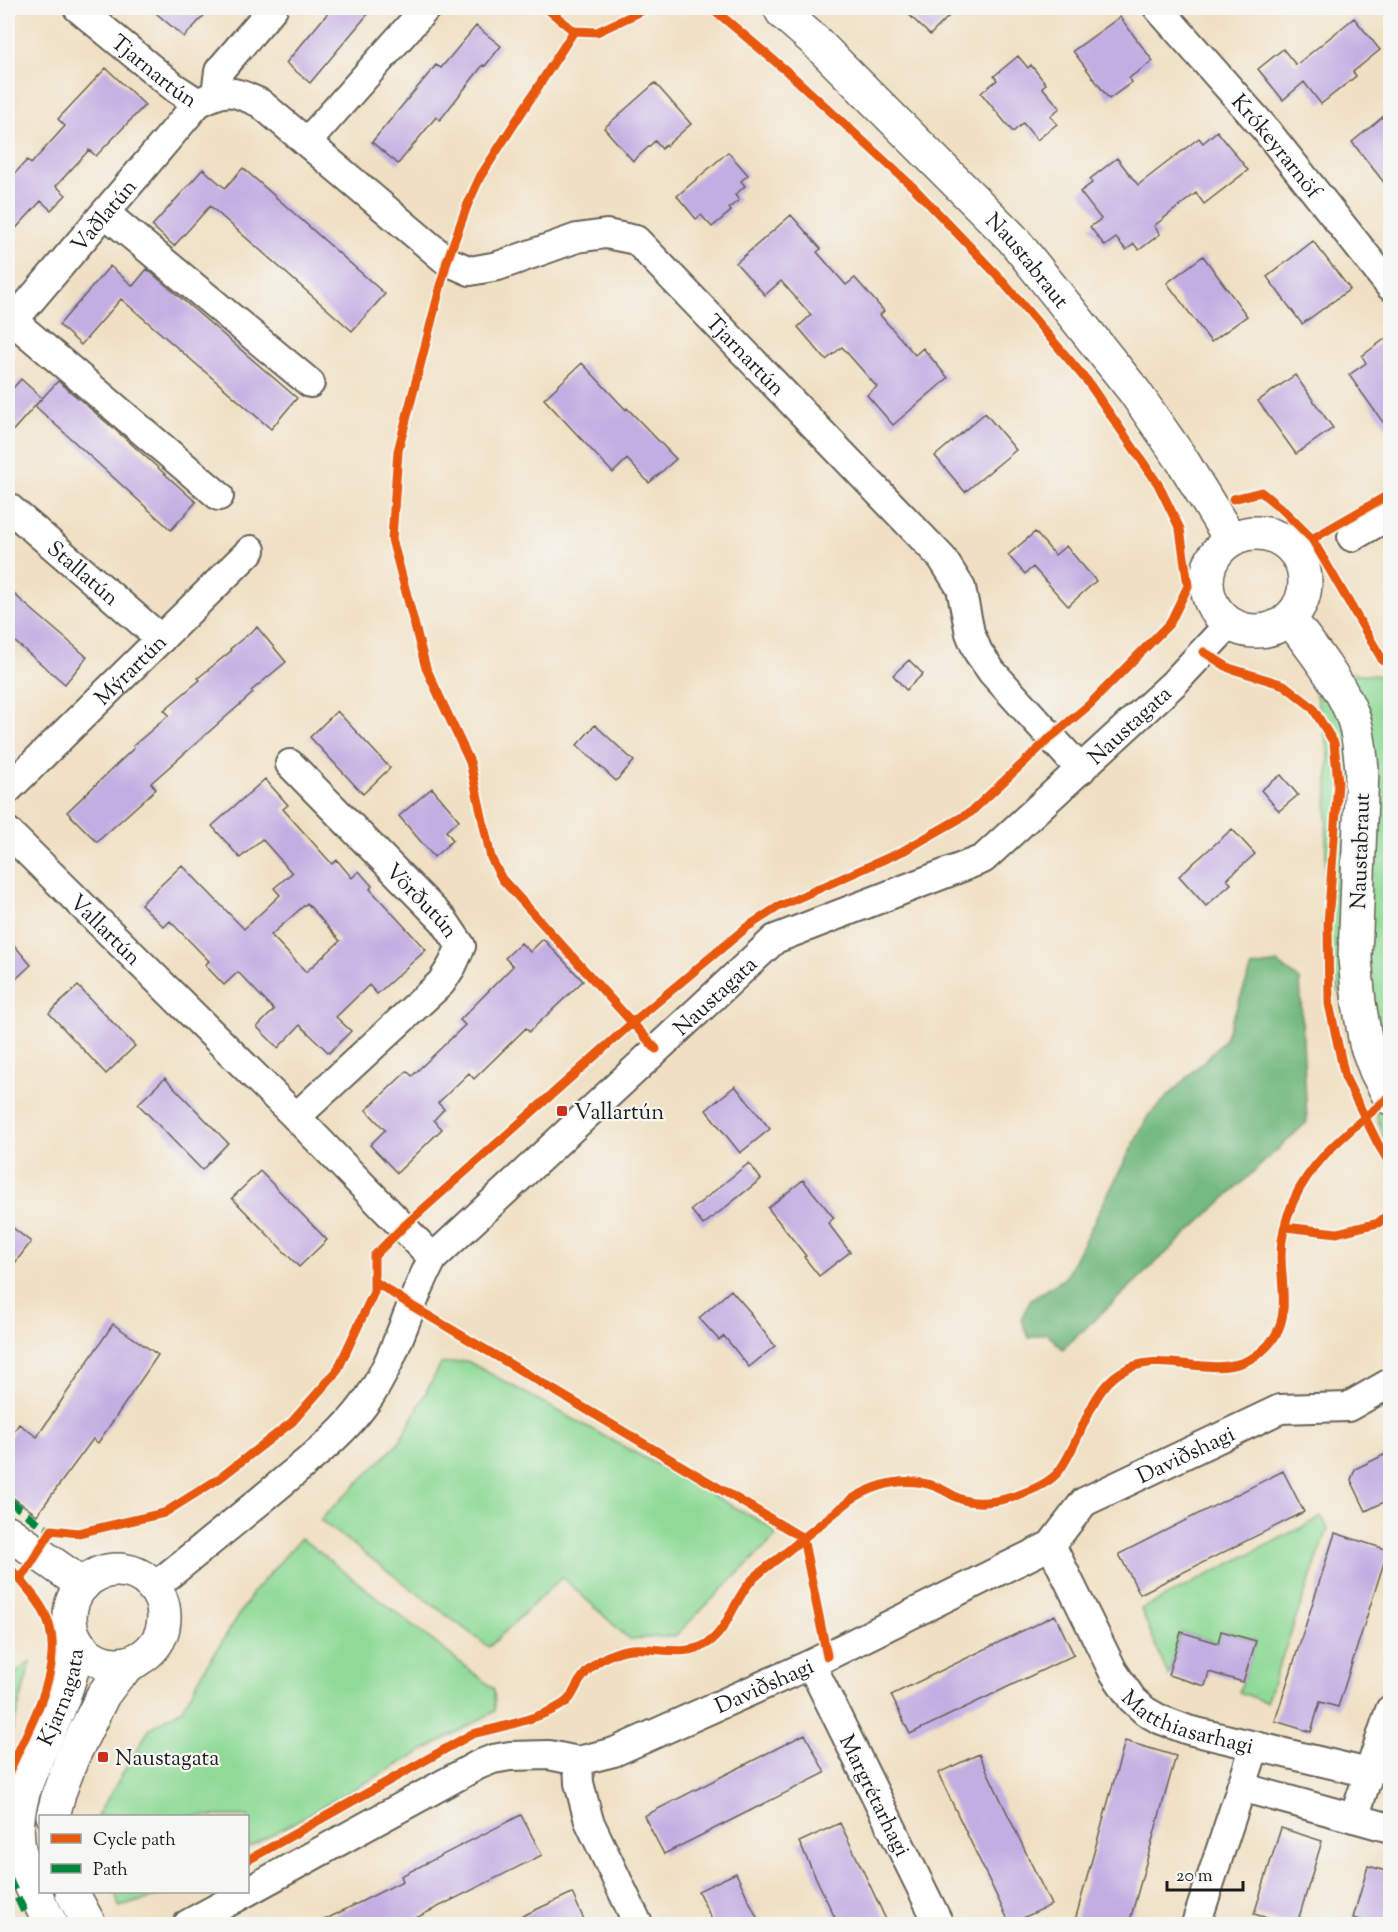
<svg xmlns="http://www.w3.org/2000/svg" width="1398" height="1932" font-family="'Sorts Mill Goudy',serif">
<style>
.green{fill:#90da97;stroke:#567b5a;stroke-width:1.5}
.forest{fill:#74ba80;stroke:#486b4e;stroke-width:1.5}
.building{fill:#c3aee2;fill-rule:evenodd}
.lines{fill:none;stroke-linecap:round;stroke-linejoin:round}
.minor-casing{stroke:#666156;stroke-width:32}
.tertiary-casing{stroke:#666156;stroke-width:36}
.minor{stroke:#fff;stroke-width:28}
.tertiary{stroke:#fff;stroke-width:33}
.quiet{stroke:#00873e;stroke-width:8;stroke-dasharray:15 8;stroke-linecap:butt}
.cycleway-casing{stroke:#f6f6f2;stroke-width:13}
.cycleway{stroke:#e8590c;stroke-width:9}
.poi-dot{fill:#c8321e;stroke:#f6f6f2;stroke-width:2}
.labels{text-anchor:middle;stroke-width:4.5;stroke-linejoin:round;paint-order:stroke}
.street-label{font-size:22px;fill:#1c1c1c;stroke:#f6f6f2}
.poi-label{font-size:22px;fill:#1c1c1c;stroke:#f6f6f2;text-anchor:start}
</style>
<rect width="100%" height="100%" fill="#f6f6f2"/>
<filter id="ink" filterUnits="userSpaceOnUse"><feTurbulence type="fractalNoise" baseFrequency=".0167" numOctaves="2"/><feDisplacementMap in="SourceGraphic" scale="12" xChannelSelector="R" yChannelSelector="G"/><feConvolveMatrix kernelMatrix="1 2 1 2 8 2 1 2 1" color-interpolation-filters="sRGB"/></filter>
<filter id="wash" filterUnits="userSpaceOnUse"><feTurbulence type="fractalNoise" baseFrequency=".008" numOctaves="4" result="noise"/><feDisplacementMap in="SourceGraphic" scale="24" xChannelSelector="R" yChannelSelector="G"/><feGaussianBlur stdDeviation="1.35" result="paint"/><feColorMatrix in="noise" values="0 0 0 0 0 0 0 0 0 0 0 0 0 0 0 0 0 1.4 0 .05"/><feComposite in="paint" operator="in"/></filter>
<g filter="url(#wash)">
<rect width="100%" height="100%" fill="#f0e0c3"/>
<path class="green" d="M 1310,669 L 1390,677 L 1390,1159 L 1323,939 L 1329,752 Z
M 467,1361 L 771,1527 L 776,1536 L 675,1636 L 629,1639 L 562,1577 L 489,1647 L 320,1520 L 399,1443 L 441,1364 Z
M 1322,1517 L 1328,1529 L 1266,1702 L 1239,1692 L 1256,1641 L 1222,1631 L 1218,1643 L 1181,1632 L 1168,1675 L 1141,1609 Z
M 301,1538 L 494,1689 L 495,1711 L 248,1848 L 248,1816 L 97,1816 L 150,1728 L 182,1709 L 203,1672 L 254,1591 Z
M 31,1661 L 11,1735 L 8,1741 L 8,1679 Z
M 115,1892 L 169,1892 L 162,1895 L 119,1907 Z"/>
<path class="forest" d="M 1278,963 L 1300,980 L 1307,1122 L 1063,1349 L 1046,1333 L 1029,1338 L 1021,1319 L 1031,1299 L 1065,1278 L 1148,1116 L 1224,1041 L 1252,967 Z"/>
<g id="blocks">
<path class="building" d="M 150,8 L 211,8 L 184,37 Z
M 332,8 L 373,8 L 310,83 L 286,63 Z
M 902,8 L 957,8 L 930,35 Z
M 1120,17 L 1153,61 L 1129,78 L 1132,82 L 1109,99 L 1073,51 Z
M 1354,18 L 1380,50 L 1353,72 L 1356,76 L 1321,104 L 1304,82 L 1283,100 L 1258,69 L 1283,49 L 1296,65 Z
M 476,26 L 501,46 L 485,66 L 483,65 L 440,120 L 436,117 L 398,164 L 372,142 L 436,65 L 441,68 Z
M 1018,56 L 1028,68 L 1031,65 L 1046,84 L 1042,87 L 1060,108 L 1050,116 L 1057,124 L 1037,140 L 1023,123 L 1013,132 L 981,93 L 997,80 L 994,76 Z
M 106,68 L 145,105 L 96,156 L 89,150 L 56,186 L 66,195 L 51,210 L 41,201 L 8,237 L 8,181 L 27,160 L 31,164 L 65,126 L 58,119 Z
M 655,83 L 691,124 L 666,146 L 665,145 L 662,149 L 655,141 L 633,161 L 604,128 Z
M 1390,111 L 1390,190 L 1352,142 Z
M 1217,131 L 1248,170 L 1204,204 L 1196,193 L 1154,226 L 1160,234 L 1139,250 L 1134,244 L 1126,250 L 1116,238 L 1105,246 L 1090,227 L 1101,219 L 1080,192 L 1092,183 L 1090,179 L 1117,158 L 1138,185 L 1199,138 L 1203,143 Z
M 728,152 L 748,175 L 741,181 L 745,186 L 735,195 L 739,200 L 729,208 L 731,211 L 712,227 L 701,215 L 696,219 L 677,196 Z
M 243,168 L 385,294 L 352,331 L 210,206 L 174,246 L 152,226 L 203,169 L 225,188 Z
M 791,215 L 821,249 L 817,252 L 846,285 L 855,278 L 884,311 L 880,315 L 915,355 L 923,348 L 948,378 L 893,425 L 867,395 L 877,387 L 842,347 L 826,360 L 798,327 L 811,315 L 781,281 L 765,295 L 736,263 Z
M 1313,241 L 1350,289 L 1302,324 L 1267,277 Z
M 1203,256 L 1247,316 L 1211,342 L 1167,283 Z
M 110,266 L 133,286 L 147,269 L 297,398 L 271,429 L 121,299 L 81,345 L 59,325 Z
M 1390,335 L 1390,432 L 1349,375 L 1366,363 L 1362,356 Z
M 582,363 L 626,410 L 627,408 L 676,459 L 649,483 L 627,459 L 613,473 L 544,399 Z
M 1295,375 L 1333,428 L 1296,454 L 1258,401 Z
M 21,379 L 42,398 L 8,436 L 8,394 Z
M 58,381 L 127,440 L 196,502 L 171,530 L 35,406 Z
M 985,413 L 1016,450 L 965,492 L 935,456 Z
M 1035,532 L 1055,555 L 1066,546 L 1096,581 L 1068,606 L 1033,567 L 1025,574 L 1008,555 Z
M 8,589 L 87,657 L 65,684 L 8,636 Z
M 257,627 L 286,662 L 251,691 L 253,693 L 151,783 L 156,789 L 97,842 L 67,812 L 134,748 L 133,746 L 169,715 L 164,710 L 200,680 L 198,678 L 231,651 L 230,649 Z
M 909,660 L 923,674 L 906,690 L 893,675 Z
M 337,711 L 390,768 L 363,794 L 310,737 Z
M 595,725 L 634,761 L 616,781 L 577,745 Z
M 1281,775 L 1298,795 L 1279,811 L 1261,790 Z
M 265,779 L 288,805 L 283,809 L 332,864 L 337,860 L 352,878 L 359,871 L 372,886 L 370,889 L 426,950 L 377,994 L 369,985 L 336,1017 L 351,1031 L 329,1053 L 300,1025 L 278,1048 L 257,1027 L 274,1010 L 238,972 L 224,985 L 205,965 L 209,961 L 170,921 L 164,927 L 141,904 L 182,865 L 244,929 L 280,895 L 274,888 L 292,873 L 262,839 L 240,858 L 212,826 ZM 307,903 L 340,941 L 306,972 L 271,935 Z
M 432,788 L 459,820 L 446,831 L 453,840 L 434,857 L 399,816 Z
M 1232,829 L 1255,854 L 1227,879 L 1231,884 L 1206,906 L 1179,876 Z
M 8,938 L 31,965 L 8,986 Z
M 543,939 L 583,981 L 529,1032 L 526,1028 L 474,1079 L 469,1073 L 438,1103 L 444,1109 L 434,1120 L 442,1129 L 397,1173 L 370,1145 L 385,1130 L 366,1110 L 407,1071 L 412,1076 L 465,1025 L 460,1020 L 513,966 L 505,958 L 521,943 L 530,952 Z
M 78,986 L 135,1046 L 106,1074 L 49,1013 Z
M 165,1078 L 228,1143 L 202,1170 L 138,1104 Z
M 735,1086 L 770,1129 L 740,1153 L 706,1110 Z
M 749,1163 L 761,1179 L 703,1225 L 691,1210 Z
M 260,1171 L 327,1240 L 299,1267 L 232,1198 Z
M 803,1180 L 834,1218 L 828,1223 L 850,1252 L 819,1276 L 804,1257 L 806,1256 L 768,1208 Z
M 8,1224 L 31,1242 L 8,1272 Z
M 731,1290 L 751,1313 L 750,1314 L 775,1346 L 749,1367 L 724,1336 L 719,1340 L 699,1318 Z
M 113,1324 L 158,1355 L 98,1443 L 93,1439 L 37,1515 L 8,1494 L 8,1440 L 19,1424 L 37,1437 Z
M 1390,1452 L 1390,1499 L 1366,1511 L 1351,1480 L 1355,1469 Z
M 1283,1471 L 1304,1512 L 1140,1594 L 1119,1554 Z
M 1335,1533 L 1388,1550 L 1338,1707 L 1320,1702 L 1311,1732 L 1275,1721 Z
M 1055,1615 L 1074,1655 L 910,1734 L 891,1695 Z
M 1221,1631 L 1256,1641 L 1243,1682 L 1209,1672 L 1205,1686 L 1168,1675 L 1181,1632 L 1218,1643 Z
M 805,1734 L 825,1773 L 664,1854 L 644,1816 Z
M 1125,1741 L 1176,1756 L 1163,1802 L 1129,1924 L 1074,1924 Z
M 979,1754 L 1051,1905 L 1010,1924 L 938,1773 Z
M 521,1815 L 542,1855 L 404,1924 L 316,1924 L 403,1881 L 401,1876 Z
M 840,1823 L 867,1879 L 888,1924 L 838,1924 L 826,1899 L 799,1842 Z
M 1281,1828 L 1322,1841 L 1297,1924 L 1288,1924 L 1254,1914 Z
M 1368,1866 L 1390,1872 L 1390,1924 L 1375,1924 L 1353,1918 Z
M 736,1873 L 760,1924 L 714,1924 L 698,1891 Z
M 572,1893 L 586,1924 L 505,1924 Z"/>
</g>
</g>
<g filter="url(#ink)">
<use href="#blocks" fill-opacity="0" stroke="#666156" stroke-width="1.5"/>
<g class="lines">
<defs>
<g id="minor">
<path id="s1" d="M 78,8 L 175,88 L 198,103 C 227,88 231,90 260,103 L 447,261 L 470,271 L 498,266 L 577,238 L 606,234 L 636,240 L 942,558 L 961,588 L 970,633 L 978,652 L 992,672 L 1081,770"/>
<path id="s2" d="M 1158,8 L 1266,130 L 1390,286"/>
<path d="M 216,94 L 219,71 L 273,8"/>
<path d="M 307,142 L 426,8"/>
<path d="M 105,213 L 310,383"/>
<path d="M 13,321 L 219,496"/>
<path id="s3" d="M 8,327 L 198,103"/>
<path id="s4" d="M 8,507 L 161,639"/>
<path d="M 1352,537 L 1390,515"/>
<path id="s5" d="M 290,764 L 444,921 L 461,946 L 452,966 L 441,983 L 296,1117"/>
<path id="s6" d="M 8,789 L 251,550"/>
<path id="s7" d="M 8,832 L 296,1117 L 433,1258"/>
<path id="s8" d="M 1051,1545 L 1113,1671 L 1132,1699 L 1145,1711 L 1159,1719 L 1188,1730 L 1369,1773"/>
<path id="s9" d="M 154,1587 C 200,1550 246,1513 291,1475 C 317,1453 343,1433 363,1406 C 396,1362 407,1306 433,1258 L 775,939 L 983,859 L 1174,683 L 1230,623"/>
<path id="s10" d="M 811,1664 L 939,1924"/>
<path d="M 1390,1710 L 1354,1818 L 1390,1828"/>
<path d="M 578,1761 L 579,1783 L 589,1821 L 638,1924"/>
<path d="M 1241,1787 L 1354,1818"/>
<path id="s11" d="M 188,1924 L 478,1765 L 493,1759 L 510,1756 L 549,1755 L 578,1761 L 614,1752 L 811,1664 L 1051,1545 L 1084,1502 L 1280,1409 L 1348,1407 L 1390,1383"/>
<path d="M 1196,1924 L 1255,1746"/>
</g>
<g id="tertiary">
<path id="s12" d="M 780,8 L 783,13 L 815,41 L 1012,238 L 1134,391 L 1182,460 L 1231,540"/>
<circle cx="1256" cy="582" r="49"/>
<path d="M 1289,618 C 1310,645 1342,686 1353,717 C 1359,733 1360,752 1362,769 L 1355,958 L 1359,1003 L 1366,1044 L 1376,1071 L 1390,1098"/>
<path d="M 8,1532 L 83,1585"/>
<circle cx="117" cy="1617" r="47"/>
<path d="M 53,1816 L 59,1793 L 72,1758 L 103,1695 L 118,1675 L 137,1660"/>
<path d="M 72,1892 L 89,1924"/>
<path id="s13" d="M 51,1924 C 40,1903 27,1881 21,1857 C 6,1805 40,1754 59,1708 C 68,1685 77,1662 74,1637"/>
</g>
</defs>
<use href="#minor" class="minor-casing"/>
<use href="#tertiary" class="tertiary-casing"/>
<use href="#minor" class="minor"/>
<use href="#tertiary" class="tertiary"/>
<path class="quiet" d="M 8,1500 L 41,1525 L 52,1530
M 8,1877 L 30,1924"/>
<defs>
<path id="cycleway" d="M 546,8 L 574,31 L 597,32 L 648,8
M 574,31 L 480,177 L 467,206 L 447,261 L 398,451 L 392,539 L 426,668 L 470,762 L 491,858 L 502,879 L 656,1049
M 1233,499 L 1261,492 L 1284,511 L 1312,539 L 1383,661
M 1312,539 L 1390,494
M 1204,652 L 1229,668 L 1284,685 L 1312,707 L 1334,743 L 1338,782 L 1328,924 L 1329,1004 L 1345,1077 L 1378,1144 L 1390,1164
M 1285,1227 L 1337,1233 L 1378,1223 L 1390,1213
M 374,1281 L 412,1306 L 803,1538 L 827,1656
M 8,1566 C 19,1578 31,1591 40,1605 C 74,1657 29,1725 8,1774
M 21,1579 L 52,1530 L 78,1533 L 164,1513 L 220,1478 L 292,1422 L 337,1371 L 374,1292 L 374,1256 L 403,1227 L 632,1023 L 747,927 L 778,907 L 903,851 L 971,812 L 1051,737 L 1089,705 L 1170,623 L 1188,586 L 1180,529 L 1158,484 L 1088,382 L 997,275 L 914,188 L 790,74 L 712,8
M 248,1860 L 472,1734 C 498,1728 542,1718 563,1704 C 572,1699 574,1690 579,1682 C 588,1668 602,1657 618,1652 C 646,1642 682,1660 708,1643 C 728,1630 735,1597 752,1580 C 762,1570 774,1562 784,1554 C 807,1535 829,1517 852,1499 C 877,1484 905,1476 934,1486 C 943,1489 950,1494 958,1498 C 973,1505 997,1502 1012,1497 C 1028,1492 1049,1484 1059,1471 C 1081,1442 1089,1391 1121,1372 C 1165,1345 1219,1387 1261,1352 C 1294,1325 1281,1291 1281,1255 C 1281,1237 1286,1218 1293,1202 C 1312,1157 1355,1127 1390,1096"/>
</defs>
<use href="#cycleway" class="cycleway-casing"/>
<use href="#cycleway" class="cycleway"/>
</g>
</g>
<g class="poi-dot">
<rect x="556" y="1105" width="12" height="12" rx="3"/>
<rect x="97" y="1751" width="12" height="12" rx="3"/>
</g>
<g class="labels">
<g class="street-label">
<text dy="8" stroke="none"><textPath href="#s1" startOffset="99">Tjarnartún</textPath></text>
<text dy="8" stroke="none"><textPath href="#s2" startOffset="182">Krókeyrarnöf</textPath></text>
<text dy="8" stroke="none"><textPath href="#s3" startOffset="147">Vaðlatún</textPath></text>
<text dy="8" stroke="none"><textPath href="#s12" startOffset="354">Naustabraut</textPath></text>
<text dy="8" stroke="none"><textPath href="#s1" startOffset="820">Tjarnartún</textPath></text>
<text dy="8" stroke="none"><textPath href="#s4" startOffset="100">Stallatún</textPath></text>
<text dy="8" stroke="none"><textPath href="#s6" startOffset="171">Mýrartún</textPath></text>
<text dy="8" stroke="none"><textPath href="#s9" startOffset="1330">Naustagata</textPath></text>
<text transform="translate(1359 851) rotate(-88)" y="8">Naustabraut</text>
<text dy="8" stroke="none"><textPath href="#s5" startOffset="190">Vörðutún</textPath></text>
<text dy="8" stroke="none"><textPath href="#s7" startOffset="138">Vallartún</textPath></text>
<text dy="8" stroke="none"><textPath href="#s9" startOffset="826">Naustagata</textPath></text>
<text dy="8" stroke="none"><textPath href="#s11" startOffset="1120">Daviðshagi</textPath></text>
<text dy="8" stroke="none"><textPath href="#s11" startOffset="634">Daviðshagi</textPath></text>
<text dy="8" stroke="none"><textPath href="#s13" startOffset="242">Kjarnagata</textPath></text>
<text dy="8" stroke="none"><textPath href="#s8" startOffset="236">Matthiasarhagi</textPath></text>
<text dy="8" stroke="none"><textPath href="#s10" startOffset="146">Margrétarhagi</textPath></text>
</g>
<g class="poi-label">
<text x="574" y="1119">Vallartún</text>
<text x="115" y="1765">Naustagata</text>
</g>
</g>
<rect width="1398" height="1932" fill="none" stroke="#f6f6f2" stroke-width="30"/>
<rect x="39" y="1815" width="210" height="78" fill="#f6f6f2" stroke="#9f9f9c" stroke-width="1.5"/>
<rect x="51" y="1834" width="30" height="9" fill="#e8590c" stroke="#9f9f9c" stroke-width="1.5"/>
<text x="93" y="1845" font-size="18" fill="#1c1c1c">Cycle path</text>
<rect x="51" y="1864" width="30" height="9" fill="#00873e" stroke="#9f9f9c" stroke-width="1.5"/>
<text x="93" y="1875" font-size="18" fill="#1c1c1c">Path</text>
<path d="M1167 1881v9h76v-9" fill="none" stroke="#1c1c1c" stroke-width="3"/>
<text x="1176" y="1881" font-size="18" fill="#1c1c1c" stroke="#f6f6f2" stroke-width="4.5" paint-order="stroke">20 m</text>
</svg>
